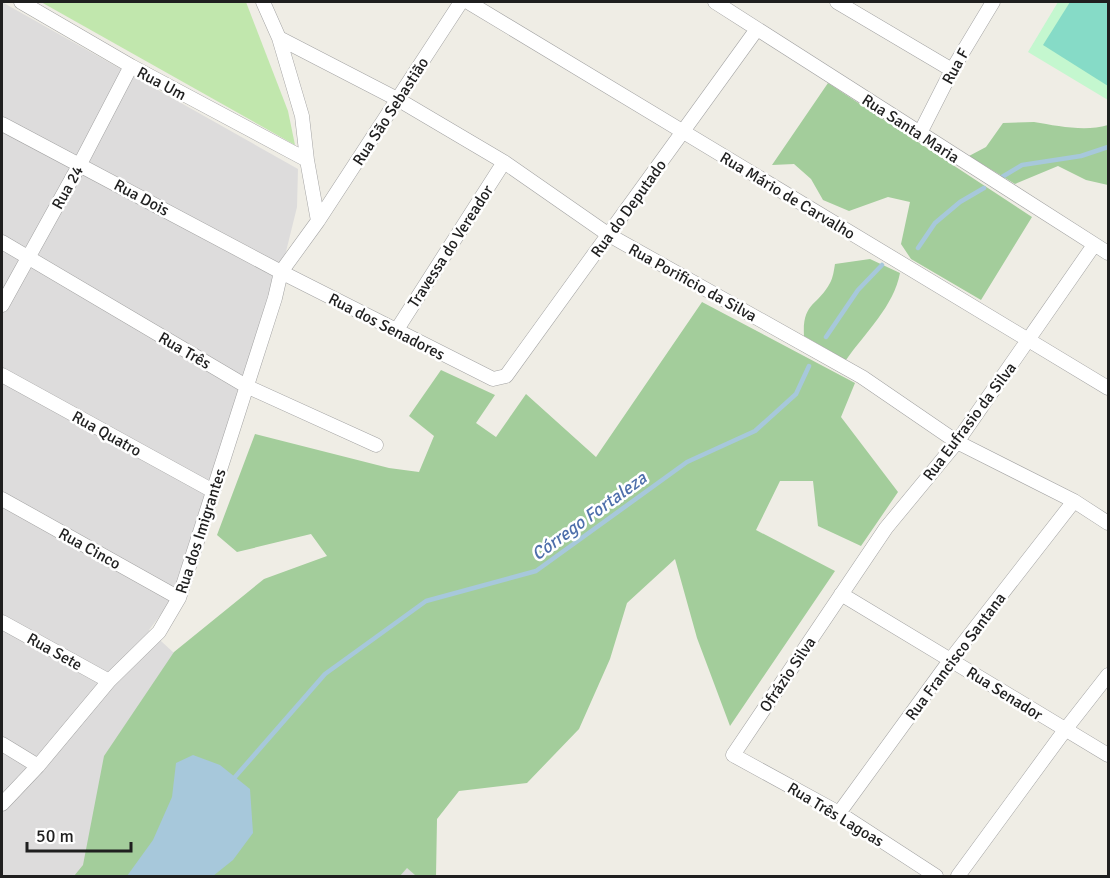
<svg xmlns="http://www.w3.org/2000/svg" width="1110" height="878" font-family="Signika,sans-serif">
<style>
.residential{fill:#dddcdc}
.grass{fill:#c1e7ad}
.forest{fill:#a3cd9b}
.park{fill:#c4f7cf}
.pitch{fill:#86dbc7}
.water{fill:#a7c8db}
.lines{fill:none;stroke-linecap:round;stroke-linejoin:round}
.stream{stroke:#a7c8db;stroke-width:4.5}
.minor-casing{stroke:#a3a3a3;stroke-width:15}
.minor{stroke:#fff;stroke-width:14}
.labels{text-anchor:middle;stroke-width:5;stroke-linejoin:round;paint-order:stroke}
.street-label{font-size:16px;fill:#1f1f1f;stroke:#fff}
.water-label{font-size:18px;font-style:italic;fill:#4e6fab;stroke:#fff}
</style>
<rect width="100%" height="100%" fill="#efede5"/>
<path class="residential" d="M 2,2 L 298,169 L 297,207 L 281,272 L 177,593 L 149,630 L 416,876 L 2,876 Z"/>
<path class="grass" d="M 41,2 L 246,2 L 288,111 L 295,145 Z"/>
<path class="forest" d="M 828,83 L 1032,217 L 981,300 L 911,259 L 901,244 L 910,202 L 888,197 L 849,211 L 823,200 L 811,179 L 794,164 L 772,165 Z
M 1034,122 C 1058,126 1085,132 1108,125 L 1108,185 L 1086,180 L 1058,166 L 1015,184 L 969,156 L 986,147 L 1003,123 Z
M 870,259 L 900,273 C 894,306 865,333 846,360 L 804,336 C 802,302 818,306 830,283 C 833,278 834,270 835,264 Z
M 702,302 L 855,383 L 841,417 L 898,492 L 861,546 L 818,526 L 813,481 L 780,481 L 756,530 L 835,571 L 730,726 L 697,638 L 675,559 L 627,603 L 610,659 L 579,729 L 527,783 L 459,791 L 437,819 L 436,876 L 416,876 L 407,868 L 400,876 L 74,876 L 83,865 L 104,756 L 174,652 L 264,579 L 327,556 L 311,534 L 237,552 L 217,535 L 255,434 L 389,468 L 419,472 L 434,436 L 409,416 L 441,370 L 495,395 L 476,423 L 496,437 L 526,394 L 596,457 Z"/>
<path class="park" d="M 1058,2 L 1108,2 L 1108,100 L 1028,52 Z"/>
<path class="pitch" d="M 1070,2 L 1108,2 L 1108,86 L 1043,45 Z"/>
<path class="water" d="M 193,755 L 220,765 L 250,789 L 253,833 L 233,860 L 213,876 L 127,876 L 153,840 L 172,797 L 176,763 Z"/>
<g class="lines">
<path class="stream" d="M 997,180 L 1022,165 L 1081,156 L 1108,147
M 918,248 L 935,223 L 960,202 L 984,188
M 826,337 L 858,290 L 882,265
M 235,777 L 325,674 L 426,601 L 536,571 L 687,462 L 755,431 L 796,394 L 809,366"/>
<defs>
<path id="minor" d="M 21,2 L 131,66 L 307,160
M 468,2 L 1108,388
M 715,2 L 1108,253
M 837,2 L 952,70
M 279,38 L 399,100 L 504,162 L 609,235 L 862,377 L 957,442 L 1074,501 L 1108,523
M 2,124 L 281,272 L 493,379 L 506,376 L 757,29
M 920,133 L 952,70 L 993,2
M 318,221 L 461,2
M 2,242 L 246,386 L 376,445
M 2,305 L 80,164 L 131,66
M 396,331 L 504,162
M 2,375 L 213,491
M 2,499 L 179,598
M 841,594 L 1108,755
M 2,622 L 109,681
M 2,744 L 38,766
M 2,804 L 38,766 L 109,681 L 159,632 L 179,598 L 275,298 L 281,272 L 318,221 L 307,160 L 302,116 L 279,38 L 263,2
M 839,813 L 951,659 L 1074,501
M 936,876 L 839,813 L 733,755 L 886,528 L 957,442 L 1094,245
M 958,876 L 1065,730 L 1108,675"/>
</defs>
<use href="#minor" class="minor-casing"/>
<use href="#minor" class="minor"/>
</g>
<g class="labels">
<g class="street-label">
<text transform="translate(955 66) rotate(-61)" y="6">Rua F</text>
<text transform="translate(162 83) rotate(28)" y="6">Rua Um</text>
<text transform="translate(390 111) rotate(-57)" y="6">Rua São Sebastião</text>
<text transform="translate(911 128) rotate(33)" y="6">Rua Santa Maria</text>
<text transform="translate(67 187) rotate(-61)" y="6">Rua 24</text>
<text transform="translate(788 195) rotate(31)" y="6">Rua Mário de Carvalho</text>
<text transform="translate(142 197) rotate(28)" y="6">Rua Dois</text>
<text transform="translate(628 208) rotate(-54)" y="6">Rua do Deputado</text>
<text transform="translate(450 246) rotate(-57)" y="6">Travessa do Vereador</text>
<text transform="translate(693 282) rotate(29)" y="6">Rua Porificio da Silva</text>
<text transform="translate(387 326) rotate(27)" y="6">Rua dos Senadores</text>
<text transform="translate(185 350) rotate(30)" y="6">Rua Três</text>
<text transform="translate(969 421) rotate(-53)" y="6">Rua Eufrasio da Silva</text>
<text transform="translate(107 433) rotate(29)" y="6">Rua Quatro</text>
<text transform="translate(200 531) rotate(-72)" y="6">Rua dos Imigrantes</text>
<text transform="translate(90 548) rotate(29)" y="6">Rua Cinco</text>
<text transform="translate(55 651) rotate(29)" y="6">Rua Sete</text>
<text transform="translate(955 656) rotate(-53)" y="6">Rua Francisco Santana</text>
<text transform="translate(787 674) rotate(-56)" y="6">Ofrázio Silva</text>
<text transform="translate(1005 693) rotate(32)" y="6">Rua Senador</text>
<text transform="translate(836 814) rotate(31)" y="6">Rua Três Lagoas</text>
</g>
<g class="water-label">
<text transform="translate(589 516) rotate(-36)" y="6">Córrego Fortaleza</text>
</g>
</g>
<rect width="1110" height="878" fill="none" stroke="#1f1f1f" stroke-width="6"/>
<path d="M27 842v9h104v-9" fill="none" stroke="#1f1f1f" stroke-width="3"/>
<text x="36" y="842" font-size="18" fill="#1f1f1f" stroke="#ffffff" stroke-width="4.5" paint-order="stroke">50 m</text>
</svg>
